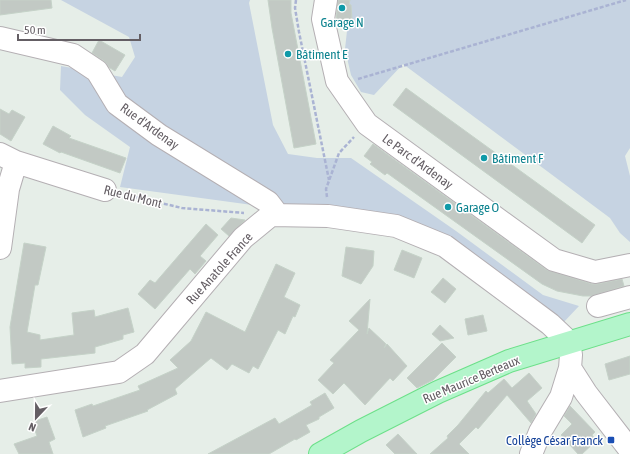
<svg xmlns="http://www.w3.org/2000/svg" width="630" height="454" font-family="'Asap Condensed',sans-serif">
<style>
.green{fill:#c6d3e2}
.building{fill:#c2c9c4;stroke:#c5d2c8}
.lines{fill:none;stroke-linecap:round;stroke-linejoin:round}
.minor-casing{stroke:#b4afb3;stroke-width:24}
.major-casing{stroke:#6ce089;stroke-width:24}
.path{stroke:#aab3d3;stroke-width:2.5;stroke-dasharray:4 2;stroke-linecap:butt}
.minor{stroke:#fff;stroke-width:22}
.major{stroke:#b3f5cb;stroke-width:22}
.culture-dot{fill:#0f9aa8;stroke:#fff;stroke-width:1.5}
.transit-dot{fill:#1a4fb4;stroke:#fff;stroke-width:1.5}
.labels{text-anchor:middle;stroke-width:3;stroke-linejoin:round;paint-order:stroke}
.culture-label{font-size:13px;fill:#0d838f;stroke:#fff;text-anchor:start}
.street-label{font-size:13px;fill:#645e64;stroke:#fff}
.transit-label{font-size:13px;fill:#164399;stroke:#fff;text-anchor:end}
</style>
<rect width="100%" height="100%" fill="#e6eee8"/>
<path class="green" d="M 61,0 L 250,0 L 249,3 L 273,125 L 288,154 L 317,158 L 351,158 L 456,231 L 543,295 L 579,306 L 562,324 L 435,234 L 282,209 L 120,187 L 130,147 L 85,115 L 60,90 L 61,66 L 122,77 L 135,57 L 129,37 Z
M 350,0 L 630,0 L 630,148 L 625,156 L 630,176 L 630,242 L 620,233 L 610,218 L 403,64 L 374,95 L 361,92 L 351,75 L 345,49 L 347,31 L 352,19 L 351,5 L 349,4 Z"/>
<path class="building" d="M 0,0 L 51,0 L 52,8 L 0,15 Z
M 268,0 L 291,0 L 291,13 L 316,144 L 294,148 L 272,28 Z
M 338,0 L 350,0 L 349,4 L 351,5 L 352,19 L 336,21 Z
M 99,40 L 125,55 L 115,71 L 110,68 L 104,61 L 92,53 Z
M 406,88 L 595,225 L 582,243 L 393,105 Z
M 0,109 L 9,114 L 12,110 L 25,117 L 11,141 L 0,134 Z
M 53,126 L 71,136 L 69,138 L 126,158 L 120,173 L 61,152 L 60,153 L 43,144 Z
M 373,144 L 547,270 L 592,284 L 597,284 L 622,279 L 624,286 L 591,296 L 583,296 L 557,291 L 542,284 L 387,173 L 385,175 L 370,164 L 372,162 L 364,156 Z
M 231,218 L 245,220 L 229,236 L 221,229 Z
M 206,224 L 218,235 L 200,256 L 206,261 L 195,274 L 190,269 L 155,309 L 138,294 L 150,280 L 155,283 Z
M 24,243 L 46,247 L 38,285 L 35,285 L 27,332 L 40,335 L 40,340 L 74,335 L 72,313 L 94,310 L 95,317 L 128,308 L 134,332 L 123,335 L 123,339 L 95,347 L 95,353 L 41,359 L 41,367 L 25,368 L 25,363 L 12,364 L 10,327 Z
M 346,247 L 374,251 L 373,266 L 361,284 L 342,276 Z
M 402,250 L 422,258 L 414,278 L 394,270 Z
M 276,264 L 295,273 L 284,297 L 300,305 L 295,317 L 293,316 L 285,334 L 278,330 L 258,369 L 253,366 L 249,373 L 232,364 L 227,370 L 211,358 L 175,389 L 177,394 L 147,410 L 148,411 L 105,426 L 106,428 L 83,437 L 75,410 L 92,404 L 93,406 L 140,390 L 138,386 L 178,368 L 170,360 L 191,341 L 206,312 L 245,332 Z
M 443,278 L 456,289 L 445,303 L 431,292 Z
M 370,299 L 367,334 L 369,328 L 386,344 L 384,348 L 387,344 L 407,366 L 393,381 L 390,378 L 365,405 L 344,383 L 333,394 L 318,380 L 334,363 L 330,360 L 359,330 L 349,321 Z
M 483,315 L 487,331 L 468,335 L 465,319 Z
M 440,325 L 454,338 L 440,341 L 432,334 Z
M 442,343 L 456,357 L 433,380 L 417,388 L 407,378 Z
M 630,356 L 630,374 L 609,380 L 605,364 Z
M 529,373 L 542,388 L 527,401 L 536,414 L 531,423 L 507,395 L 478,429 L 476,427 L 459,444 L 469,454 L 430,454 L 448,438 L 447,436 L 458,425 L 486,391 L 488,393 L 504,379 L 512,388 Z
M 325,393 L 334,408 L 319,417 L 319,419 L 306,425 L 310,432 L 296,440 L 295,439 L 269,454 L 208,454 L 275,418 L 279,424 L 312,405 L 310,402 Z
M 570,406 L 595,432 L 592,435 L 596,441 L 582,454 L 578,454 L 561,435 L 572,424 L 564,416 Z
M 47,417 L 55,439 L 49,442 L 53,454 L 19,454 L 14,444 L 37,436 L 32,422 Z
M 398,434 L 417,454 L 395,454 L 386,445 Z"/>
<g class="lines">
<defs>
<path id="minor" d="M 326,0 L 323,19 L 337,81 L 367,124 L 554,260 L 595,272 L 630,265
M 0,38 L 73,55 L 97,71 L 117,104 L 159,135 L 268,202 L 278,215
M 0,154 L 16,162 L 105,190
M 0,248 L 8,189 L 16,162
M 598,306 L 630,297
M 570,368 L 586,393 L 630,450
M 0,391 L 119,372 L 145,354 L 243,238 L 271,215 L 328,216 L 396,226 L 445,246 L 550,324 L 569,342 L 571,355 L 570,368 L 561,397 L 540,432 L 531,454"/>
<path id="major" d="M 320,454 L 361,431 L 438,392 L 509,361 L 630,324"/>
</defs>
<use href="#minor" class="minor-casing"/>
<use href="#major" class="major-casing"/>
<path class="path" d="M 296,0 L 295,8 L 299,32 L 329,180
M 358,79 L 626,0
M 123,194 L 182,208 L 244,213
M 327,197 L 326,189 L 339,153 L 354,137"/>
<use href="#minor" class="minor"/>
<use href="#major" class="major"/>
</g>
<g class="culture-dot">
<circle cx="342" cy="8" r="4"/>
<circle cx="288" cy="54" r="4"/>
<circle cx="484" cy="158" r="4"/>
<circle cx="448" cy="207" r="4"/>
</g>
<rect class="transit-dot" x="607" y="436" width="8" height="8" rx="2"/>
<g class="labels">
<g class="culture-label">
<text x="342" y="27" text-anchor="middle">Garage N</text>
<text x="296" y="59">Bâtiment E</text>
<text x="492" y="163">Bâtiment F</text>
<text x="456" y="212">Garage O</text>
</g>
<g class="street-label">
<text transform="translate(150 126) rotate(36)" y="5">Rue d'Ardenay</text>
<text transform="translate(418 161) rotate(36)" y="5">Le Parc d'Ardenay</text>
<text transform="translate(133 196) rotate(14)" y="5">Rue du Mont</text>
<text transform="translate(219 268) rotate(-48)" y="5">Rue Anatole France</text>
<text transform="translate(471 379) rotate(-23)" y="5">Rue Maurice Berteaux</text>
</g>
<g class="transit-label">
<text x="603" y="445">Collège César Franck</text>
</g>
</g>
<g transform="translate(36 418) rotate(202)" stroke="#ffffff" stroke-width="3" paint-order="stroke">
<path d="M0-3L7 15L0 10L-7 15Z" fill="#645e64"/>
<text y="-6" font-size="11" font-weight="bold" text-anchor="middle" fill="#645e64">N</text>
</g>
<path d="M18 34v6h122v-6" fill="none" stroke="#645e64" stroke-width="2"/>
<text x="24" y="34" font-size="12" fill="#645e64" stroke="#ffffff" stroke-width="3" paint-order="stroke">50 m</text>
</svg>
